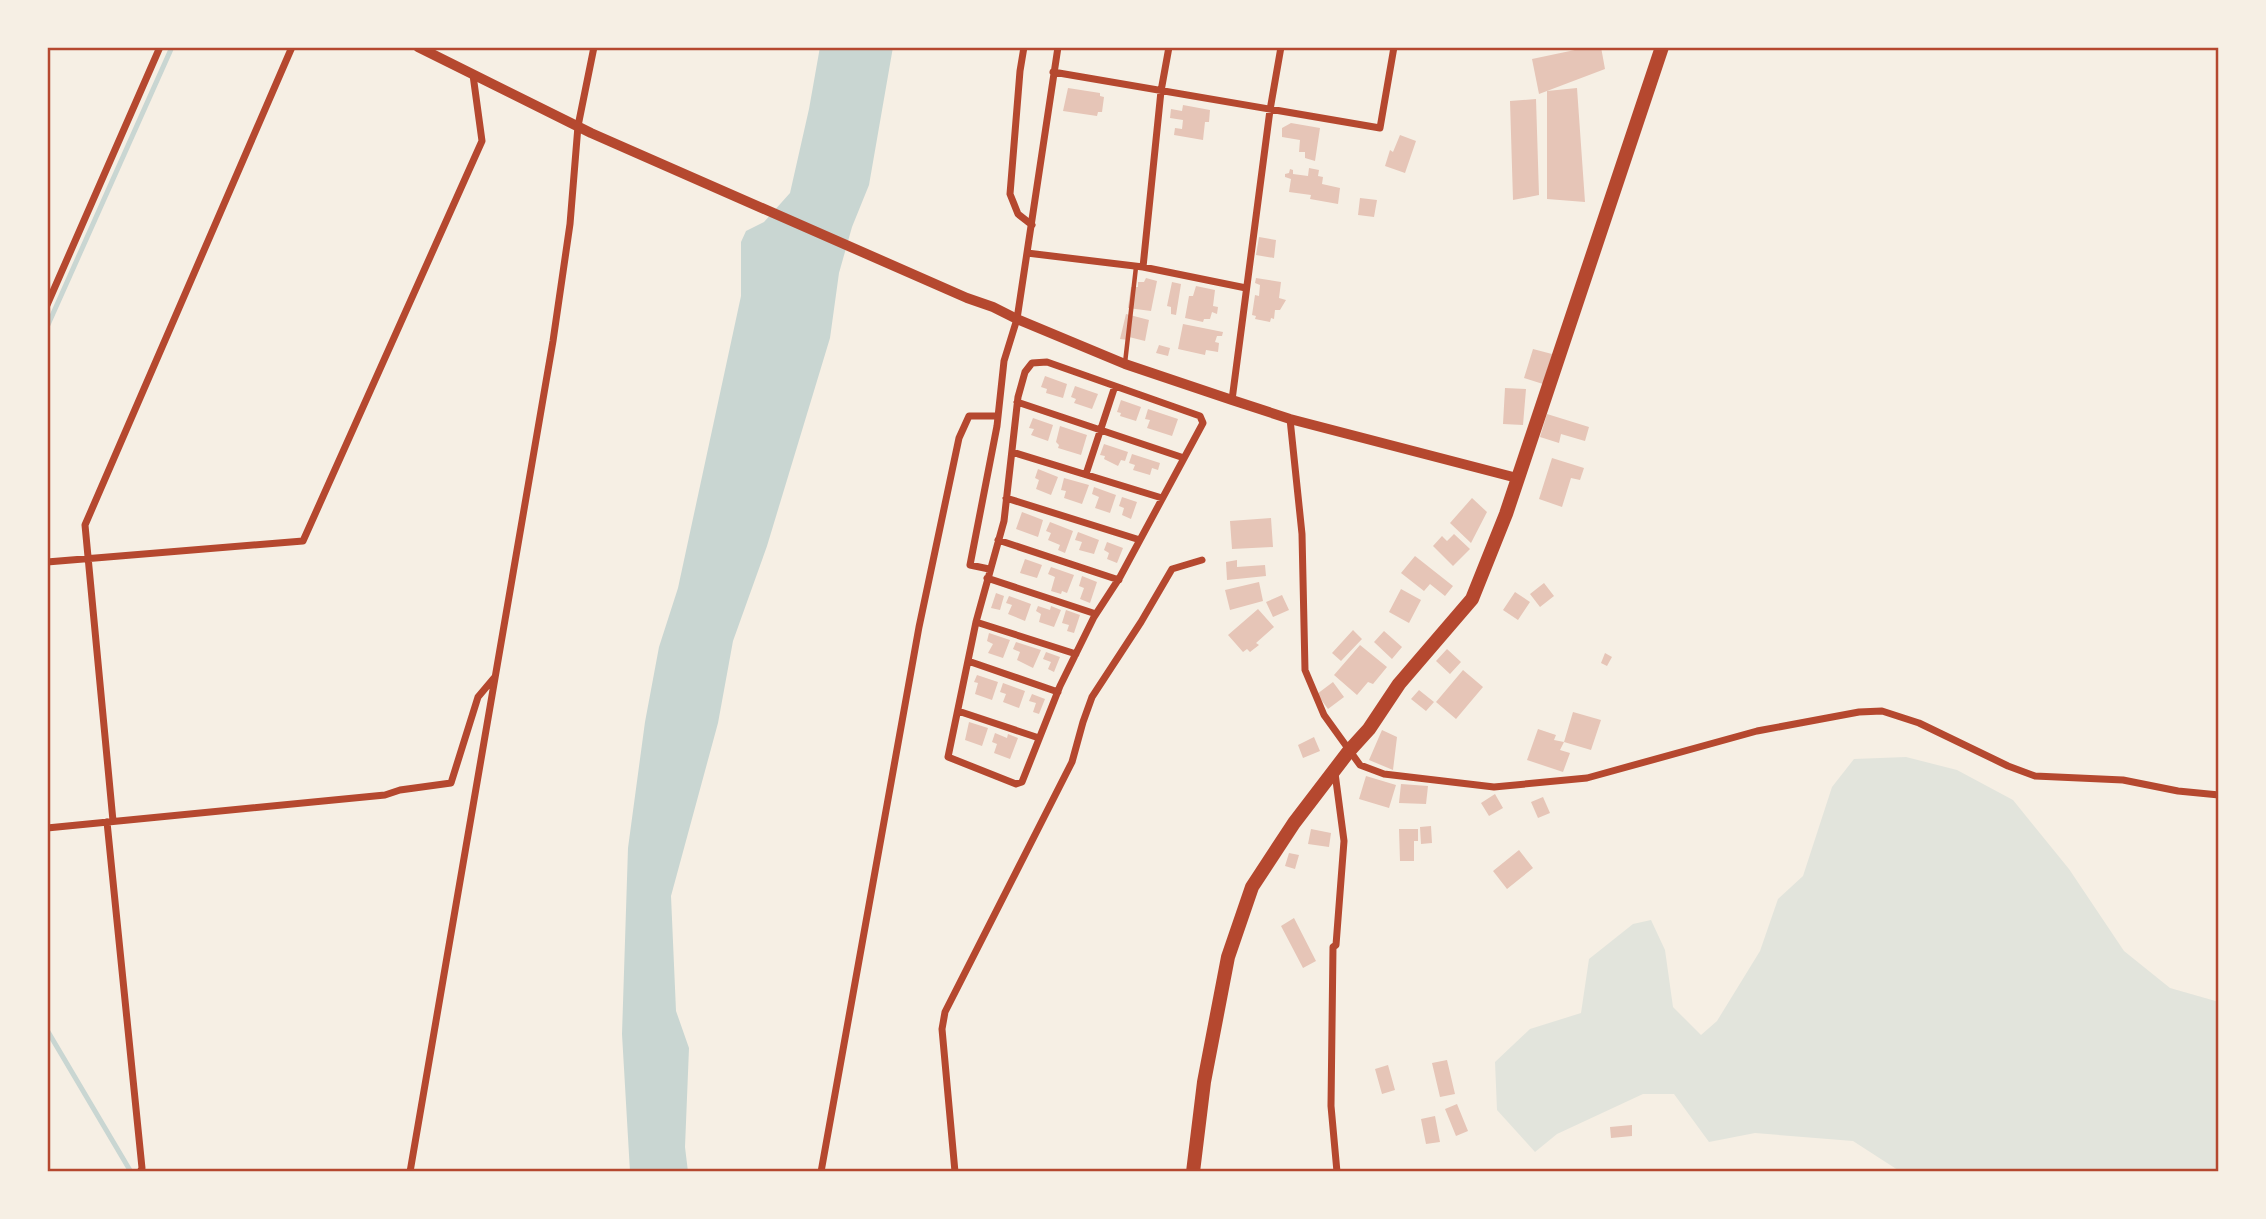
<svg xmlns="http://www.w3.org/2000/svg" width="2266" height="1219" font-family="'Fira Sans Condensed',sans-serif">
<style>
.green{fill:#e2e4dc}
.water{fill:#c9d6d2}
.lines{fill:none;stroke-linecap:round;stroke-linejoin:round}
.stream{stroke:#c9d6d2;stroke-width:5}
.building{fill:#e6c5b7}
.service{stroke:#b5482f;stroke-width:4.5}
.minor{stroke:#b5482f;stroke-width:7}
.tertiary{stroke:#b5482f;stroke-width:10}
.primary{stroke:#b5482f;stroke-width:14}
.neatline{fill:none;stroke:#b5482f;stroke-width:2.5}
</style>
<rect width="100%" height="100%" fill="#f6efe4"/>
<path class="green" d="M 1906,757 L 1957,770 L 2013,800 L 2069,869 L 2124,951 L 2170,988 L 2219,1002 L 2219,1172 L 1901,1172 L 1853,1141 L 1755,1133 L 1709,1142 L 1674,1094 L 1643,1094 L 1557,1134 L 1535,1152 L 1497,1110 L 1495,1062 L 1530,1029 L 1581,1013 L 1589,959 L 1633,924 L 1651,920 L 1665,950 L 1673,1007 L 1701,1035 L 1717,1021 L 1760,951 L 1778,899 L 1803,876 L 1832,787 L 1854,759 Z"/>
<path class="water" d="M 820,47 L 893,47 L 869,185 L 852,227 L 839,273 L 830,338 L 767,546 L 733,641 L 718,723 L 671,896 L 676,1011 L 689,1048 L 685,1147 L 688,1172 L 630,1172 L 622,1034 L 628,848 L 645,722 L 659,647 L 678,588 L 741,296 L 741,242 L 746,231 L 764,222 L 790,193 L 809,109 Z"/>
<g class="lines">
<path class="stream" d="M 47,327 L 172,47
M 47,1030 L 131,1172"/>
</g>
<path class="building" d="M 1589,47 L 1601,47 L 1605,69 L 1539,94 L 1532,59 Z
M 1068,88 L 1100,93 L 1100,96 L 1104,97 L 1102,112 L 1098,112 L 1097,116 L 1063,111 Z
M 1577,88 L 1585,202 L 1547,199 L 1547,91 Z
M 1536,99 L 1539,195 L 1513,200 L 1510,101 Z
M 1183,105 L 1210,110 L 1209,122 L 1205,122 L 1203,140 L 1174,135 L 1175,128 L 1182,129 L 1183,120 L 1170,118 L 1171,109 L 1182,111 Z
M 1291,123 L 1320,128 L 1315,161 L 1305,158 L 1305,152 L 1299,152 L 1300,140 L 1282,137 L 1282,128 Z
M 1400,135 L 1416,141 L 1405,173 L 1385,166 L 1390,150 L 1393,152 Z
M 1309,168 L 1319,170 L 1318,176 L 1323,177 L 1322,184 L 1340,188 L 1338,204 L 1310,199 L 1311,195 L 1289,192 L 1291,179 L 1285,177 L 1285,174 L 1289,173 L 1290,169 L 1293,170 L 1293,174 L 1308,176 Z
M 1360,198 L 1377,200 L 1374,217 L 1358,215 Z
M 1259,237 L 1276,240 L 1274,258 L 1256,255 Z
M 1146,278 L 1157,281 L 1151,311 L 1128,308 L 1131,287 L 1138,287 L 1138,282 L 1144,282 Z
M 1256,278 L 1281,282 L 1279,298 L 1286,300 L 1280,310 L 1275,310 L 1274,319 L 1271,318 L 1270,322 L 1255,319 L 1256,316 L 1252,315 L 1255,295 L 1259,296 L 1260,285 L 1255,283 Z
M 1172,282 L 1181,284 L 1176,315 L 1171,314 L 1171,307 L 1167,306 Z
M 1196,286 L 1215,290 L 1213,306 L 1218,307 L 1217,314 L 1212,312 L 1210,319 L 1204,319 L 1203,322 L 1185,318 L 1189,296 L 1193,296 Z
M 1126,314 L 1149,320 L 1145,341 L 1129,337 L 1129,340 L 1120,339 Z
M 1183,324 L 1223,332 L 1222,336 L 1217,336 L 1215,342 L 1219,343 L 1218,352 L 1206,350 L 1205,355 L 1178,349 Z
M 1159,345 L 1170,348 L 1168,356 L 1156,353 Z
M 1533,349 L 1552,354 L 1543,384 L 1524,378 Z
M 1045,376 L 1067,384 L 1063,398 L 1046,393 L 1047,389 L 1041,387 Z
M 1075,386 L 1098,394 L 1092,409 L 1074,403 L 1076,399 L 1071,397 Z
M 1505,388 L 1526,389 L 1523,425 L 1503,424 Z
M 1121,400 L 1141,407 L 1136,421 L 1120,416 L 1121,413 L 1117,412 Z
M 1148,409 L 1178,419 L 1172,436 L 1147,428 L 1150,420 L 1145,419 Z
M 1547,414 L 1589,427 L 1585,441 L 1561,434 L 1559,443 L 1540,437 Z
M 1033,418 L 1053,425 L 1048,441 L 1031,435 L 1034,429 L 1029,428 Z
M 1060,426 L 1087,435 L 1081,455 L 1058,448 L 1059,445 L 1056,442 Z
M 1104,444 L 1128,452 L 1125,461 L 1121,460 L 1118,466 L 1104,459 L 1105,456 L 1100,455 Z
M 1132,454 L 1160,463 L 1158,470 L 1152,468 L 1150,475 L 1133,470 L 1135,465 L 1129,463 Z
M 1552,458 L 1584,468 L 1580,480 L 1571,478 L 1562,507 L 1539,499 Z
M 1038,469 L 1058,477 L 1051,495 L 1036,489 L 1039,480 L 1035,478 Z
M 1064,478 L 1089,485 L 1082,504 L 1064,498 L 1066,491 L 1061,490 Z
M 1094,487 L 1116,495 L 1110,513 L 1095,508 L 1099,497 L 1092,494 Z
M 1122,497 L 1137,502 L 1131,519 L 1122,515 L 1124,508 L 1119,506 Z
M 1472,498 L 1487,512 L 1471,543 L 1450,523 Z
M 1022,512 L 1043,520 L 1038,537 L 1016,529 Z
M 1271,518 L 1273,547 L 1232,549 L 1230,521 Z
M 1050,522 L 1073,531 L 1065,553 L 1058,550 L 1060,545 L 1048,540 L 1051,533 L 1046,531 Z
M 1078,532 L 1099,540 L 1094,554 L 1079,550 L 1082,542 L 1075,540 Z
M 1454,534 L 1470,549 L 1453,566 L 1433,546 L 1442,536 L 1447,541 Z
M 1107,542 L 1123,548 L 1117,563 L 1107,559 L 1109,553 L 1104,550 Z
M 1415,556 L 1453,586 L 1445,596 L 1430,584 L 1424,591 L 1401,573 Z
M 1025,559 L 1042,565 L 1037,578 L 1020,573 Z
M 1237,560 L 1237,567 L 1265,565 L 1266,576 L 1227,580 L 1226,562 Z
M 1051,567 L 1074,575 L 1067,593 L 1062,591 L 1061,594 L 1051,591 L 1055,577 L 1048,574 Z
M 1082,576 L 1097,582 L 1090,603 L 1080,599 L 1084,588 L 1079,586 Z
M 1259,582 L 1263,601 L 1230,610 L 1225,590 Z
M 1544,583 L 1554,596 L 1540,607 L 1530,594 Z
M 1401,589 L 1421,600 L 1409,623 L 1389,612 Z
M 1515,592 L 1530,602 L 1518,620 L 1503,610 Z
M 996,593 L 1004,596 L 1000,610 L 991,608 Z
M 1282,595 L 1289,610 L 1273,617 L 1266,602 Z
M 1009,596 L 1031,604 L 1025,621 L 1008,614 L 1012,605 L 1006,603 Z
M 1038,606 L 1050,610 L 1051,606 L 1061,610 L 1054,627 L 1039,622 L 1041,614 L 1036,611 Z
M 1258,609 L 1274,627 L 1256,643 L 1259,645 L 1250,652 L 1247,649 L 1243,652 L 1228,635 Z
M 1066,610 L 1080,615 L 1074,633 L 1067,631 L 1069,625 L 1062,623 Z
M 1353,630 L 1362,639 L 1341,661 L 1332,653 Z
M 1384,631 L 1402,647 L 1392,659 L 1374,642 Z
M 989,633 L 1010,640 L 1003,658 L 988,653 L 993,644 L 987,641 Z
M 1016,642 L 1041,650 L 1033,668 L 1017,660 L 1020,652 L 1013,649 Z
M 1360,645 L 1387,667 L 1373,684 L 1368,682 L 1357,695 L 1334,675 Z
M 1447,649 L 1461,662 L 1450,674 L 1436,661 Z
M 1046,652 L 1060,657 L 1054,672 L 1048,669 L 1051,662 L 1043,659 Z
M 1605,653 L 1612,657 L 1607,666 L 1601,663 Z
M 1463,670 L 1483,687 L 1456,719 L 1436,702 Z
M 977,675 L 998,682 L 992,700 L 975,694 L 978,683 L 974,682 Z
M 1333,682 L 1344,697 L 1328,709 L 1317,694 Z
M 1003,683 L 1025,691 L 1019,708 L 1003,702 L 1006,694 L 1000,692 Z
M 1419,690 L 1434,702 L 1426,711 L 1411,699 Z
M 1032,694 L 1045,699 L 1039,714 L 1033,712 L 1036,703 L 1029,701 Z
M 1573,712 L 1601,720 L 1591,750 L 1564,742 L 1560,750 L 1570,753 L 1563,772 L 1527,760 L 1538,729 L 1556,735 L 1554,740 L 1564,742 Z
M 969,722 L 988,728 L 982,746 L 965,740 Z
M 1382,730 L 1397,737 L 1393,770 L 1369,760 Z
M 995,733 L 1007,738 L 1008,734 L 1018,738 L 1010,759 L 994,753 L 997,744 L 992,742 Z
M 1314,737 L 1320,751 L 1303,758 L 1298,745 Z
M 1366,776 L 1396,785 L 1389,808 L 1359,799 Z
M 1401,784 L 1428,786 L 1426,804 L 1399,803 Z
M 1495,794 L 1503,808 L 1489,816 L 1481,803 Z
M 1543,797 L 1550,813 L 1538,818 L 1531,802 Z
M 1431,826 L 1432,843 L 1421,844 L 1420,827 Z
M 1311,829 L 1331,833 L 1329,847 L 1308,844 Z
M 1399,829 L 1418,829 L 1418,841 L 1414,841 L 1414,861 L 1400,861 Z
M 1519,850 L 1533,868 L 1507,889 L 1493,871 Z
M 1289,853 L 1299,855 L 1295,869 L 1285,866 Z
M 1294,918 L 1316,961 L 1303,968 L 1281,926 Z
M 1447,1060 L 1455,1094 L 1440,1097 L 1432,1063 Z
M 1388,1065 L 1395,1090 L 1382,1094 L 1375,1069 Z
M 1457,1104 L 1468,1131 L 1456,1136 L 1445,1109 Z
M 1435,1116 L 1440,1142 L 1426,1144 L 1421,1119 Z
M 1632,1125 L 1632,1136 L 1611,1138 L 1610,1127 Z"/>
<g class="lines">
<path class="service" d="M 1125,363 L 1136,267"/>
<path class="minor" d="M 1024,47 L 1020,71 L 1010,194 L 1018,214 L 1032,225
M 1053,72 L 1380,128 L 1394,47
M 1027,253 L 1143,267 L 1246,288
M 1143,267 L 1161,91 L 1169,47
M 47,305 L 160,47
M 1047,362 L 1200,416 L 1203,423 L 1120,577 L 1094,617 L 1060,686 L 1022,782 L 1016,784 L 948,757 L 976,622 L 1004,521 L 1018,397 L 1025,372 L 1032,363 Z
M 1232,400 L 1270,110 L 1281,47
M 1017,402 L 1184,458
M 1290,419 L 1302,534 L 1305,670 L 1324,715 L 1360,765 L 1384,774 L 1494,787 L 1587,778 L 1757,731 L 1859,712 L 1882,711 L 1919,723 L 2008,766 L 2035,776 L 2123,780 L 2178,791 L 2219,795
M 1012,452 L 1162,498
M 1086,474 L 1115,386
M 1006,498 L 1140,540
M 998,540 L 1119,580
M 47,562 L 303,541 L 482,141 L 473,75
M 989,569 L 970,565 L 997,426 L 1004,361 L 1017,319 L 1058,47
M 987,578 L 1096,614
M 976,622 L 1076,654
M 968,661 L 1058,692
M 958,711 L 1039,738
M 1335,773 L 1344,841 L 1336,945 L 1333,947 L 1331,1106 L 1337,1172
M 113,821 L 85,525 L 292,47
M 107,822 L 142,1168 L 140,1172
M 47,828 L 385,795 L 400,790 L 451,783 L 478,697 L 494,678
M 410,1172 L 553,341 L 570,224 L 578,126 L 594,47
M 821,1172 L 919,627 L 959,438 L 969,416 L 998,416
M 955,1172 L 942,1029 L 945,1012 L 1072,762 L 1083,722 L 1092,697 L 1141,622 L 1172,569 L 1202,560"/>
<path class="tertiary" d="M 418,47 L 591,133 L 967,298 L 993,307 L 1017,319 L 1125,364 L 1232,400 L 1290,419 L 1517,478"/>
<path class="primary" d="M 1193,1172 L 1204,1082 L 1228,957 L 1252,887 L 1294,823 L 1349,751 L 1369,729 L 1399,684 L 1472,599 L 1506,514 L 1662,47"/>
</g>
<rect width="2266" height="1219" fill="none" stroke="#f6efe4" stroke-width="98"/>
<rect x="49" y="49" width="2168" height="1121" class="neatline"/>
</svg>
